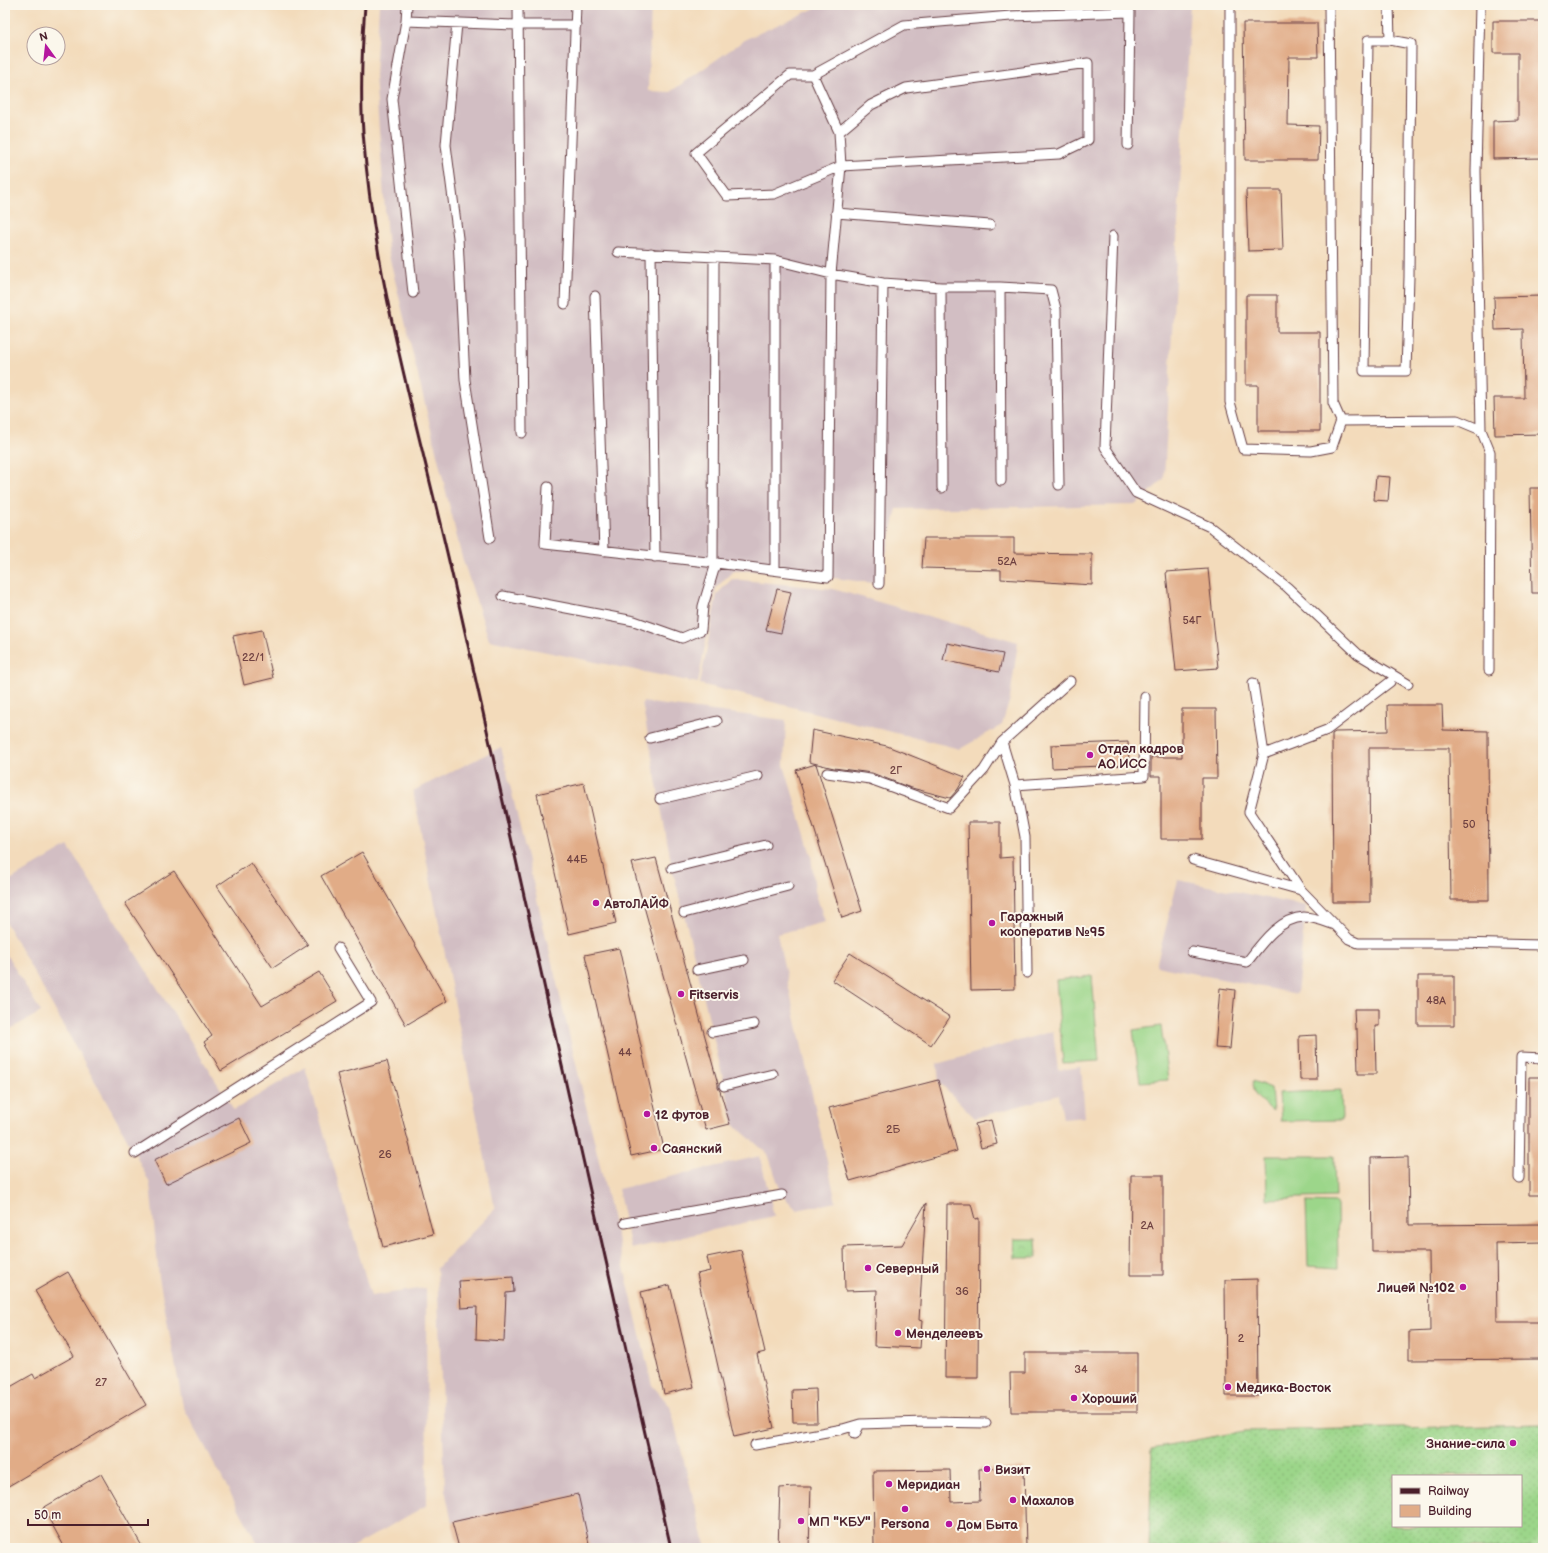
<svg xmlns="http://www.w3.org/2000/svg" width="1548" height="1553" font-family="'Balsamiq Sans',sans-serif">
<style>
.industrial{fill:#d2bec3}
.grass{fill:url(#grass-dots);stroke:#737a5a;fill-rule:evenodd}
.park{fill:url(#park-crowns);stroke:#737a5a}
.pitch{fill:#9cd68a;stroke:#737a5a}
.building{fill:#e1ac87}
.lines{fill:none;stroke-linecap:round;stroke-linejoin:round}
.service-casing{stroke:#633b41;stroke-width:11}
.service{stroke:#fff;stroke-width:9}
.rail{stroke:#4a1f2b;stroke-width:3}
.poi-dot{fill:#b5179e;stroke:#fbf7ec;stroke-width:1.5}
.labels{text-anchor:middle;stroke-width:4;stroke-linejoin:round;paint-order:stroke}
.number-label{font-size:11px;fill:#704242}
.poi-label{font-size:13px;font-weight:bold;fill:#4a1f2b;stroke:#fbf7ec;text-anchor:start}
</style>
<defs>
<pattern id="grass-dots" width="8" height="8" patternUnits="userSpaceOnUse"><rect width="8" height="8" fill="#9cd68a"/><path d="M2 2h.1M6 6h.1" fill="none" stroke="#88b777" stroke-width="1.8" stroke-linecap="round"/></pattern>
<pattern id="park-crowns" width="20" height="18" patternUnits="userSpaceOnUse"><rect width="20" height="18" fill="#9cd68a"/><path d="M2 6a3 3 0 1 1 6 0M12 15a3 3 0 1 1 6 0" fill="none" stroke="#88b777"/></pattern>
</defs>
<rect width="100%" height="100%" fill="#fbf7ec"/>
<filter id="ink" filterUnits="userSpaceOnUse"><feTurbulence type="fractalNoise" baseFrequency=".025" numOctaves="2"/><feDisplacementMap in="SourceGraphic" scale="8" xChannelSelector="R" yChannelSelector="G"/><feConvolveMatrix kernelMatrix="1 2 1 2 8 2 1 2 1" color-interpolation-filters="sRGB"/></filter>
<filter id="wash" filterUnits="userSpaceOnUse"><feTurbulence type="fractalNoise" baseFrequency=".012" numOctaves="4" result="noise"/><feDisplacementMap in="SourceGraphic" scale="16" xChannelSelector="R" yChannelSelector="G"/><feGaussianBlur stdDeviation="0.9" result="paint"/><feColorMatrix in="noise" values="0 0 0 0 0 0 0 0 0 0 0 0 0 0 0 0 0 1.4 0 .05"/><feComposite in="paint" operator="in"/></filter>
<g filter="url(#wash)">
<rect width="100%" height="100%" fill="#f3dbbb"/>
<path class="industrial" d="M 379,5 L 651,5 L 648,91 L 670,92 L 746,39 L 822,5 L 1190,5 L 1164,479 L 1135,505 L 897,509 L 879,584 L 775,570 L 733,571 L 716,588 L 698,683 L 489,640 L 461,554 L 388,251 L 375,76 Z
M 732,579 L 833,589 L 1018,642 L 1010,699 L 1002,725 L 960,749 L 700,684 L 717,594 Z
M 642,702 L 786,720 L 784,765 L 811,855 L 815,891 L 825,922 L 777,934 L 836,1202 L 797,1210 L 782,1195 L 768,1154 L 734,1125 L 687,926 L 672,868 Z
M 501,747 L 652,1385 L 670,1406 L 706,1548 L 459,1548 L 452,1522 L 445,1490 L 437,1268 L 495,1209 L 413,791 Z
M 68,846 L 234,1110 L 305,1067 L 371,1296 L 426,1288 L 427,1505 L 351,1548 L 260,1548 L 183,1406 L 159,1277 L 150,1184 L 135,1153 L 5,921 L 5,883 Z
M 1178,880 L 1306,906 L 1297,994 L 1156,966 Z
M 5,952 L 41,1012 L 5,1032 Z
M 1053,1031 L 1058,1070 L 1081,1067 L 1085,1117 L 1063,1119 L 1059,1095 L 975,1118 L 939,1082 L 937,1064 Z
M 760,1156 L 774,1216 L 631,1249 L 618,1189 Z"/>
<path class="grass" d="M 1543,1425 L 1543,1548 L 1149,1548 L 1152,1448 L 1244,1431 ZM 1393,1476 L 1521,1476 L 1521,1526 L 1393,1526 Z"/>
<path class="park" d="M 1253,1081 L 1271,1088 L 1273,1111 C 1264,1104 1249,1094 1253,1081 Z
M 1014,1239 L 1036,1239 L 1037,1258 L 1015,1258 Z"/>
<path class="pitch" d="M 1092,976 L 1099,1061 L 1063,1063 L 1056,980 Z
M 1161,1026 L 1168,1080 L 1140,1082 L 1133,1030 Z
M 1341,1090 L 1342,1120 L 1281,1121 L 1279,1093 Z
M 1266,1156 L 1334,1156 L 1335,1197 L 1267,1199 Z
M 1306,1202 L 1337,1203 L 1338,1268 L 1308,1266 Z"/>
<g id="blocks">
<path class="building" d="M 1493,21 L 1543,21 L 1543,158 L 1493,159 L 1493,121 L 1518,120 L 1518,53 L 1493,53 Z
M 1243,23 L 1317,23 L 1318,57 L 1289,57 L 1288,125 L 1319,126 L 1318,160 L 1245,160 Z
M 1246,190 L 1281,190 L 1283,250 L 1248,251 Z
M 1246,295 L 1277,295 L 1277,332 L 1320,332 L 1320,431 L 1258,431 L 1258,385 L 1246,385 Z
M 1543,296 L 1543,434 L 1495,435 L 1494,398 L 1524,398 L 1523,329 L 1495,330 L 1494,297 Z
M 1376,476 L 1390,477 L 1388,501 L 1374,500 Z
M 1530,488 L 1543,488 L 1543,593 L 1532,593 Z
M 924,538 L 1014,538 L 1014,553 L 1092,554 L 1092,585 L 1001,579 L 1001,570 L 922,568 Z
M 1208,569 L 1218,668 L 1176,671 L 1166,572 Z
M 777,589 L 791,592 L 781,633 L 766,630 Z
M 262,630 L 273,678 L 244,685 L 233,636 Z
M 947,643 L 1003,654 L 999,672 L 943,660 Z
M 1387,705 L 1442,705 L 1443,730 L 1488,731 L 1489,900 L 1451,900 L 1449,748 L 1369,748 L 1370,902 L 1333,902 L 1332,734 L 1335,732 L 1388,731 Z
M 1182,709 L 1216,709 L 1217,778 L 1202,778 L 1202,839 L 1161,839 L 1161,776 L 1151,776 L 1151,757 L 1182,757 Z
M 812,730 L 887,746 L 965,777 L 958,789 L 950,798 L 908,787 L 872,773 L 834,768 L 809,762 Z
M 1128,742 L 1129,765 L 1052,768 L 1051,745 Z
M 816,764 L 862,911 L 842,918 L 796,770 Z
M 584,783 L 616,923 L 569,934 L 537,794 Z
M 968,822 L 1000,822 L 1000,858 L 1013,857 L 1015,989 L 971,990 Z
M 362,852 L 447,1001 L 406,1025 L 321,876 Z
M 656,858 L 718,1084 L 718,1088 L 720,1091 L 730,1124 L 706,1130 L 632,863 Z
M 251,863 L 308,945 L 273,968 L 217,886 Z
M 174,871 L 262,1006 L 319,972 L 337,1001 L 221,1071 L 204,1042 L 212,1036 L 125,903 Z
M 619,948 L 664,1149 L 631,1156 L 585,955 Z
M 850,953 L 950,1017 L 931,1045 L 832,980 Z
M 1418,976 L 1454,976 L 1454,1025 L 1418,1025 Z
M 1220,988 L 1235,990 L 1230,1049 L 1215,1048 Z
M 1354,1009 L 1379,1009 L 1379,1026 L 1375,1026 L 1376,1074 L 1358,1074 L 1357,1029 L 1355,1029 Z
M 1316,1035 L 1317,1080 L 1300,1080 L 1299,1036 Z
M 387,1061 L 433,1234 L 383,1247 L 337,1074 Z
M 1529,1077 L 1543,1077 L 1543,1195 L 1529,1195 Z
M 938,1080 L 957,1151 L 850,1181 L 829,1108 Z
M 239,1118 L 251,1143 L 166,1184 L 154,1160 Z
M 991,1120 L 997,1144 L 981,1148 L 975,1124 Z
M 1408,1157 L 1409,1225 L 1543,1224 L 1543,1242 L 1496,1243 L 1497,1322 L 1543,1322 L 1543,1359 L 1409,1360 L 1409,1332 L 1430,1331 L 1429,1252 L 1372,1252 L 1371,1158 Z
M 1131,1175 L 1163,1175 L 1163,1275 L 1130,1275 Z
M 926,1203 L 919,1320 L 922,1321 L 920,1348 L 874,1346 L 875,1318 L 876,1318 L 877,1290 L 845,1291 L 844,1247 L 902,1245 Z
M 947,1204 L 971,1204 L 975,1219 L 979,1218 L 978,1378 L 945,1378 Z
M 741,1250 L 765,1352 L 757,1354 L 774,1428 L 734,1437 L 697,1274 L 710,1271 L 707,1257 Z
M 68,1272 L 146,1405 L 5,1488 L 5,1390 L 33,1374 L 35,1378 L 74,1356 L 35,1291 Z
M 513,1277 L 514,1292 L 506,1293 L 504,1341 L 476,1339 L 477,1307 L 461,1308 L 459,1281 Z
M 1257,1279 L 1258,1396 L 1226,1396 L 1225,1280 Z
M 670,1285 L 694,1387 L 664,1394 L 641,1292 Z
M 1025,1353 L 1137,1353 L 1137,1412 L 1011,1412 L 1010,1373 L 1025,1373 Z
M 816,1389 L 817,1422 L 793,1422 L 792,1390 Z
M 1024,1468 L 1026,1548 L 981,1548 L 981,1546 L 951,1547 L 951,1548 L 874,1548 L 873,1471 L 950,1470 L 951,1502 L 980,1501 L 979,1469 Z
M 101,1474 L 143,1548 L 65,1548 L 43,1508 Z
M 793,1487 L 811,1487 L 809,1548 L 778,1548 L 780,1488 Z
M 578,1494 L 590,1548 L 459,1548 L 452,1522 Z"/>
</g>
</g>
<g filter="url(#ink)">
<use href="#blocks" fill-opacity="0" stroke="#633b41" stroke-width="1"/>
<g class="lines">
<defs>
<path id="service" d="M 407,5 L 406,21 L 517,25 L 576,25
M 518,5 L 522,433
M 1230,5 L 1230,402 L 1243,449 L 1311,451 L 1332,447 L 1341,421
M 1329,5 L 1333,403 L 1341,421 L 1457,420 L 1481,430 L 1490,452 L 1489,670
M 1389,5 L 1390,40
M 1480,5 L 1476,171 L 1481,430
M 406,21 L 392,99 L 413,293
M 457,23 L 446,145 L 458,238 L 465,380 L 490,538
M 1368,40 L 1390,40 L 1411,44 L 1409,277 L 1406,371 L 1364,371 Z
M 813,75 L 790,75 L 696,153 L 727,196 L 774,194 L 841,166 L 1059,154 L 1088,140 L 1088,63 L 906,88 L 871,105 L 839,132
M 836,213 L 990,225
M 1113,236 L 1105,447 L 1136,493 L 1210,527 L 1287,587 L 1358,654 L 1408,684
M 618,252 L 775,260 L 831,274 L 883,283 L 941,287 L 1000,287 L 1051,290 L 1056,309 L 1059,485
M 651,253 L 655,557
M 775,260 L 775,570
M 941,287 L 942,488
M 1000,287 L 1001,481
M 595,296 L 604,551
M 565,304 L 576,5
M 548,487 L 545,544 L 716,563
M 713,562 L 714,257
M 879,584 L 883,283
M 503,596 L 634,621 L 682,638 L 701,630 L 703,606 L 716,563 L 828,577 L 831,274 L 841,166 L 839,132 L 813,75 L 904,25 L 1011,16 L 1130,12 L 1128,145
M 1253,683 L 1264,754 L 1249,812 L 1301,890
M 650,738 L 717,721
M 1264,754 L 1327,730 L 1390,682
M 827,773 L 870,779 L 949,808 L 984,770 L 1002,742
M 1015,785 L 1144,776 L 1145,697
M 660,799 L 758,776
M 1193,860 L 1301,890 L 1349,939 L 1358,943 L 1458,943 L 1543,945
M 672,868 L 766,845
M 684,913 L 788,886
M 1192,952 L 1247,962 C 1261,944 1279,918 1304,917 C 1314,917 1326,922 1335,925
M 697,970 L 744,960
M 1027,973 L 1025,837 L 1015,785 L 1002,742 L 1070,681
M 712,1032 L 754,1024
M 724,1086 L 773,1074
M 135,1153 L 371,1002 L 338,948
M 1519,1178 L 1521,1057 L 1543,1058
M 625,1223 L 782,1195
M 855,1434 L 860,1424 L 926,1422 L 986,1423
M 755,1445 L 843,1429 L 860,1424"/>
</defs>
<use href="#service" class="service-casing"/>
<use href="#service" class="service"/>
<path class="rail" d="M 365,5 C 362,47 360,90 363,132 C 375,293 425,448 459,605 C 528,919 600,1234 671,1548"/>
</g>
</g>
<g class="poi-dot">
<circle cx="1090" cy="755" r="4"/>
<circle cx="596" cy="903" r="4"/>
<circle cx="992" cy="923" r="4"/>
<circle cx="681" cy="994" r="4"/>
<circle cx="647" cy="1114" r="4"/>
<circle cx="654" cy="1148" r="4"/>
<circle cx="868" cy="1268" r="4"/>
<circle cx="1463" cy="1287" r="4"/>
<circle cx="898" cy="1333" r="4"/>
<circle cx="1228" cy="1387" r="4"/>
<circle cx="1074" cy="1398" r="4"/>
<circle cx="1513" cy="1443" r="4"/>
<circle cx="987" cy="1469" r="4"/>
<circle cx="889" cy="1484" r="4"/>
<circle cx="1013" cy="1500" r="4"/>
<circle cx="905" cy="1509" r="4"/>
<circle cx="801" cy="1521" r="4"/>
<circle cx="949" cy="1524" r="4"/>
</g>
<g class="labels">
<g class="number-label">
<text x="1007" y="565">52А</text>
<text x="1192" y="624">54Г</text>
<text x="253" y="661">22/1</text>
<text x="896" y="774">2Г</text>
<text x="1469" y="828">50</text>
<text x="577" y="863">44Б</text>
<text x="1436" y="1004">48А</text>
<text x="625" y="1056">44</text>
<text x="893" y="1133">2Б</text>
<text x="385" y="1158">26</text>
<text x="1147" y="1229">2А</text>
<text x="962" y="1295">36</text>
<text x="1241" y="1342">2</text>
<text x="1081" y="1373">34</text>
<text x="101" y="1386">27</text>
</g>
<g class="poi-label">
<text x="1098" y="753">Отдел кадров<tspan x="1098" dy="15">АО ИСС</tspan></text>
<text x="604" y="908">АвтоЛАЙФ</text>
<text x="1000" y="921">Гаражный<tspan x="1000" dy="15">кооператив №95</tspan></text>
<text x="689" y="999">Fitservis</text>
<text x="655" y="1119">12 футов</text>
<text x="662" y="1153">Саянский</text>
<text x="876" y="1273">Северный</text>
<text x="1455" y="1292" text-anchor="end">Лицей №102</text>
<text x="906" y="1338">Менделеевъ</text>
<text x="1236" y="1392">Медика-Восток</text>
<text x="1082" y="1403">Хороший</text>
<text x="1505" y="1448" text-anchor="end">Знание-сила</text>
<text x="995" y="1474">Визит</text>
<text x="897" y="1489">Меридиан</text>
<text x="1021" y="1505">Махалов</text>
<text x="809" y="1526">МП "КБУ"</text>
<text x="905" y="1528" text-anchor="middle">Persona</text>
<text x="957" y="1529">Дом Быта</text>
</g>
</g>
<rect width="1548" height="1553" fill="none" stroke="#fbf7ec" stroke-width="20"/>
<rect x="1392" y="1475" width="130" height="52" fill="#fbf7ec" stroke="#b4a19f"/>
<rect x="1400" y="1488" width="20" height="6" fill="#4a1f2b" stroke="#b4a19f"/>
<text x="1428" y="1495" font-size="12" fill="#4a1f2b">Railway</text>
<rect x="1400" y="1505" width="20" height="12" fill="#e1ac87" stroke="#b4a19f"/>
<text x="1428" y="1515" font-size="12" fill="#4a1f2b">Building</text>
<g transform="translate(46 46) rotate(345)"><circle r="19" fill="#fbf7ec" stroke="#b4a19f"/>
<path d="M0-3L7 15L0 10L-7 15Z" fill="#b5179e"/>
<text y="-6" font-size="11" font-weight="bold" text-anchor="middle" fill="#4a1f2b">N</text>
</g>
<path d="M28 1519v6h120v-6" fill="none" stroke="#4a1f2b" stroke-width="2"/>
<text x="34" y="1519" font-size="12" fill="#4a1f2b" stroke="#fbf7ec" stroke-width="3" paint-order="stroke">50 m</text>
</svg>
